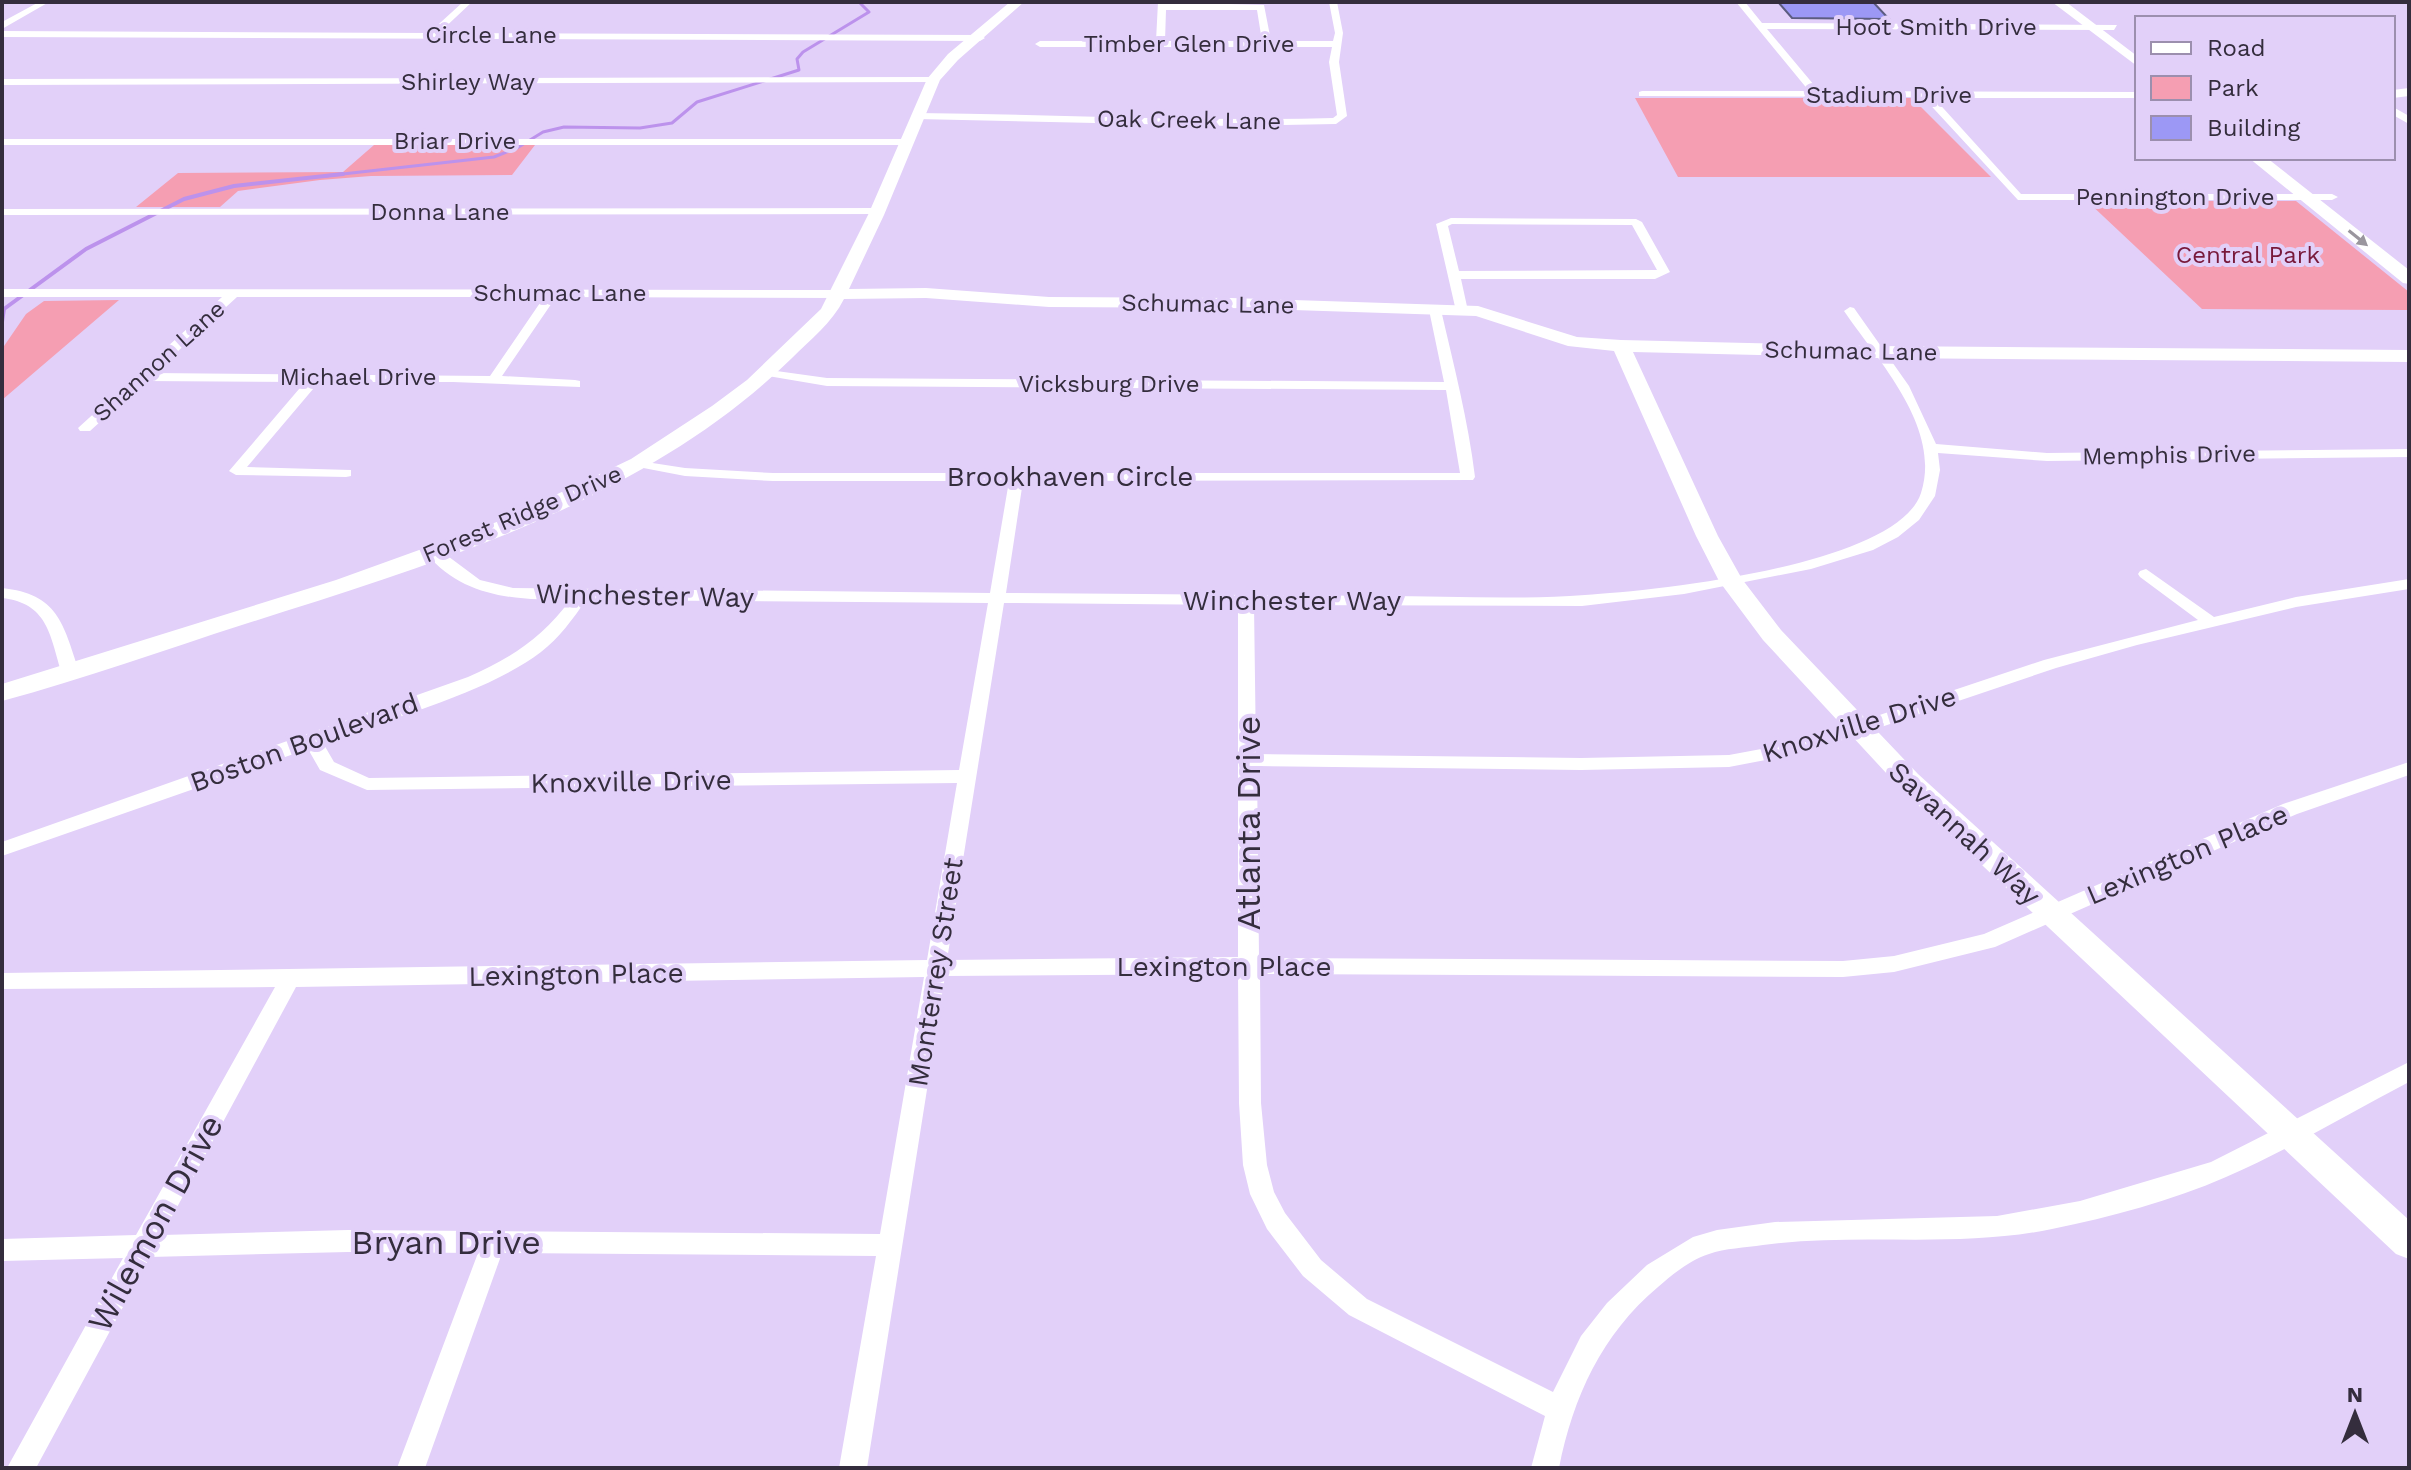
<svg xmlns="http://www.w3.org/2000/svg" width="2411" height="1470" font-family="'Work Sans',sans-serif">
<style>
.green{fill:#f59eb2}
.lines{fill:none;stroke-linecap:round;stroke-linejoin:round}
.stream-far1{stroke:#bc92ec;stroke-width:3}
.stream{stroke:#bc92ec;stroke-width:4}
.building{fill:#9c98f5;stroke:#5c5c80;stroke-width:2}
.street{fill:#fff;fill-rule:evenodd}
.secondary{fill:#fff;fill-rule:evenodd}
.oneway{fill:#9a969e}
.labels{text-anchor:middle;stroke-width:8;stroke-linejoin:round;paint-order:stroke}
.far-street-label{font-size:24px;fill:#342d3d;stroke:#e2d0f9}
.far-park-label{font-size:24px;fill:#78193b;stroke:#e2d0f9}
.street-label{font-size:28px;fill:#342d3d;stroke:#e2d0f9}
.near-street-label{font-size:34px;fill:#342d3d;stroke:#e2d0f9}
</style>
<rect width="100%" height="100%" fill="#e2d0f9"/>
<path class="green" d="M 1635,98 L 1912,98 L 1991,177 L 1678,177 Z
M 374,145 L 535,145 L 512,175 L 371,176 L 320,180 L 238,191 L 220,207 L 136,207 L 178,173 L 343,172 Z
M 2087,201 L 2296,201 L 2409,292 L 2409,310 L 2202,309 Z
M 119,300 L 2,400 L 2,349 L 26,314 L 44,301 Z"/>
<g class="lines">
<path class="stream-far1" d="M 325,176 L 494,157 L 517,148 L 543,132 L 564,127 L 640,128 L 672,123 L 697,102 L 799,70 L 797,59 L 803,52 L 869,12 L 859,2"/>
<path class="stream" d="M 2,322 L 4,309 L 86,249 L 184,199 L 234,186 L 343,174"/>
</g>
<path class="building" d="M 1778,2 L 1873,2 L 1889,19 L 1792,18 Z"/>
<g class="lines">
<path class="street" d="M 39,2 L 49,2 L 2,29 L 2,22 Z
M 463,2 L 472,2 L 439,33 L 980,35 L 985,38 L 980,41 L 2,37 L 2,31 L 429,33 Z
M 1158,2 L 1264,5 L 1271,41 L 1333,41 L 1335,33 L 1329,2 L 1337,2 L 1343,33 L 1339,62 L 1347,116 L 1336,124 L 1231,126 L 917,119 L 912,116 L 917,113 C 1056,114 1195,122 1333,118 L 1337,115 L 1329,62 L 1332,47 L 1040,47 L 1035,44 L 1040,41 L 1156,41 ZM 1166,10 L 1257,10 L 1262,41 L 1165,41 Z
M 1736,2 L 1745,2 L 1762,23 L 2117,25 L 2114,30 L 1767,29 L 1819,91 L 2137,92 L 2137,98 L 1934,98 L 2021,194 L 2332,194 L 2338,197 L 2332,200 L 2018,200 L 1923,97 L 1639,96 L 1639,92 L 1642,91 L 1809,91 Z
M 937,77 L 937,81 L 934,82 L 2,85 L 2,79 Z
M 2393,107 L 2409,116 L 2409,124 L 2393,115 Z
M 2,139 L 907,139 L 912,142 L 907,145 L 2,145 Z
M 2,209 L 878,208 L 884,211 L 878,214 L 2,215 Z
M 1451,218 L 1636,219 L 1642,222 L 1670,272 L 1655,279 L 1461,279 L 1468,311 L 1462,315 L 1456,311 L 1436,224 ZM 1452,224 L 1632,225 L 1657,270 L 1459,271 L 1448,226 Z
M 2,289 L 840,290 L 846,294 L 840,298 L 556,297 L 502,376 L 575,380 L 580,381 L 580,387 L 453,382 L 319,382 L 247,467 L 351,470 L 351,476 L 346,477 L 236,475 L 229,471 L 305,382 L 145,381 L 90,431 L 80,431 L 78,428 L 222,297 L 2,297 ZM 237,297 L 544,297 L 490,376 L 154,373 Z
M 1435,306 L 1441,310 C 1454,366 1468,420 1475,477 L 1473,480 L 1023,481 L 1006,593 C 1130,594 1255,595 1380,596 C 1448,596 1517,600 1585,595 C 1654,591 1897,566 1921,493 C 1942,427 1878,361 1844,311 L 1850,307 L 1854,308 L 1909,386 L 1936,444 L 2047,453 L 2409,449 L 2409,457 L 2047,461 L 1938,453 L 1940,470 L 1935,496 L 1919,520 L 1898,537 L 1873,550 L 1811,569 L 1684,594 L 1582,606 L 1254,605 L 1256,754 L 1581,758 L 1729,755 L 1799,742 L 2044,660 L 2198,620 L 2140,577 L 2138,574 L 2140,571 L 2146,569 L 2214,617 L 2296,597 L 2409,579 L 2409,589 L 2296,607 L 2137,645 L 2056,668 L 1807,752 L 1729,767 L 1581,770 L 1257,766 L 1259,958 L 1843,961 L 1894,956 L 1984,934 L 2283,804 L 2409,762 L 2409,775 L 2297,814 L 1995,947 L 1894,972 L 1843,977 L 1260,974 L 1261,1103 L 1267,1165 L 1274,1192 L 1285,1213 L 1321,1260 L 1367,1299 L 1553,1392 L 1581,1336 L 1607,1303 L 1647,1265 L 1693,1237 L 1717,1230 L 1775,1222 L 1997,1216 L 2080,1201 L 2211,1162 L 2409,1062 L 2409,1082 C 2349,1113 2289,1150 2226,1177 C 2171,1201 2111,1217 2052,1229 C 1956,1249 1859,1232 1763,1245 C 1745,1248 1725,1248 1709,1254 C 1690,1260 1673,1274 1658,1287 C 1602,1334 1573,1397 1559,1468 L 1531,1468 L 1545,1416 L 1349,1315 L 1303,1276 L 1267,1229 L 1250,1194 L 1243,1165 L 1239,1103 L 1238,974 L 945,976 L 867,1468 L 839,1468 L 876,1256 L 502,1253 L 425,1468 L 397,1468 L 478,1253 L 348,1252 L 150,1257 L 36,1468 L 7,1468 L 123,1258 L 2,1261 L 2,1239 L 136,1235 L 275,987 L 2,989 L 2,973 L 927,960 L 957,783 L 367,790 L 320,770 L 308,749 L 2,856 L 2,842 L 468,677 C 509,659 543,638 570,600 C 517,600 463,598 427,554 L 429,551 L 441,551 L 480,580 L 513,588 L 990,593 L 1009,481 L 773,481 L 685,476 L 633,466 L 633,460 L 685,468 L 773,473 L 1460,473 L 1446,390 L 827,386 L 762,375 L 762,369 L 827,378 L 1444,382 L 1429,310 ZM 586,600 L 988,603 L 959,770 L 369,778 L 334,762 L 323,743 C 389,719 487,693 541,652 C 559,638 573,619 586,600 ZM 1004,603 L 1238,605 L 1238,957 L 947,960 ZM 924,977 L 880,1234 L 348,1230 L 162,1235 L 296,987 Z
M 2,588 C 58,594 63,623 79,671 L 76,675 L 64,675 L 61,671 C 50,634 47,603 2,598 Z"/>
<path class="secondary" d="M 1010,2 L 1024,2 L 958,60 L 940,80 L 884,215 L 849,289 L 926,288 L 1049,297 L 1231,298 L 1478,306 L 1577,337 L 1621,340 L 1877,346 L 2409,350 L 2409,362 L 1877,358 L 1633,352 L 1718,536 L 1742,579 L 1781,630 L 1918,774 L 2409,1220 L 2409,1259 L 2396,1254 L 1900,788 L 1763,640 L 1719,581 L 1696,536 L 1614,351 L 1568,346 L 1476,316 L 1231,308 L 1049,307 L 926,298 L 844,299 C 832,323 810,340 792,358 C 645,502 436,563 245,624 C 164,650 84,679 2,701 L 2,684 L 336,580 L 505,519 L 631,459 L 712,406 L 747,380 L 821,309 L 868,215 L 927,79 L 948,54 Z
M 2052,2 L 2066,2 L 2137,56 L 2137,66 Z
M 2409,88 L 2409,96 L 2393,98 L 2393,90 Z
M 2249,158 L 2267,158 L 2409,270 L 2409,284 L 2403,283 Z"/>
</g>
<defs><path id="oneway-solid" d="M-6-.8H1V-3.2L6.5 0L1 3.2V.8H-6Z" transform="scale(2)"/></defs>
<use class="oneway" href="#oneway-solid" transform="translate(2358 238) rotate(39)"/>
<g class="labels">
<g class="far-street-label">
<text x="1936" y="35">Hoot Smith Drive</text>
<text x="491" y="43">Circle Lane</text>
<text x="1189" y="52">Timber Glen Drive</text>
<text x="468" y="90">Shirley Way</text>
<text x="1889" y="103">Stadium Drive</text>
<text transform="translate(1189 120) rotate(1)" y="8">Oak Creek Lane</text>
<text x="455" y="149">Briar Drive</text>
<text x="2175" y="205">Pennington Drive</text>
<text x="440" y="220">Donna Lane</text>
<text x="560" y="301">Schumac Lane</text>
<text transform="translate(1208 304) rotate(1)" y="8">Schumac Lane</text>
<text transform="translate(1851 351) rotate(1)" y="8">Schumac Lane</text>
<text transform="translate(159 361) rotate(-42)" y="8">Shannon Lane</text>
<text x="358" y="385">Michael Drive</text>
<text x="1109" y="392">Vicksburg Drive</text>
<text transform="translate(2169 455) rotate(-1)" y="8">Memphis Drive</text>
<text transform="translate(522 514) rotate(-23)" y="8">Forest Ridge Drive</text>
</g>
<g class="far-park-label">
<text x="2248" y="263">Central Park</text>
</g>
<g class="street-label">
<text x="1070" y="486">Brookhaven Circle</text>
<text transform="translate(645 595) rotate(1)" y="10">Winchester Way</text>
<text x="1292" y="610">Winchester Way</text>
<text transform="translate(1859 724) rotate(-17)" y="10">Knoxville Drive</text>
<text transform="translate(304 742) rotate(-20)" y="10">Boston Boulevard</text>
<text transform="translate(631 781) rotate(-1)" y="10">Knoxville Drive</text>
<text transform="translate(1965 833) rotate(43)" y="10">Savannah Way</text>
<text transform="translate(2187 854) rotate(-23)" y="10">Lexington Place</text>
<text x="1224" y="976">Lexington Place</text>
<text transform="translate(935 972) rotate(-81)" y="10">Monterrey Street</text>
<text transform="translate(576 974) rotate(-1)" y="10">Lexington Place</text>
</g>
<g class="near-street-label">
<text transform="translate(1248 823) rotate(-90)" y="12">Atlanta Drive</text>
<text transform="translate(155 1223) rotate(-61)" y="12">Wilemon Drive</text>
<text x="446" y="1254">Bryan Drive</text>
</g>
</g>
<rect width="2411" height="1470" fill="none" stroke="#342d3d" stroke-width="8"/>
<rect x="2135" y="16" width="260" height="144" fill="#e2d0f9" stroke="#9c8fae" stroke-width="2"/>
<rect x="2151" y="42" width="40" height="12" fill="#ffffff" stroke="#9c8fae" stroke-width="2"/>
<text x="2207" y="56" font-size="24" fill="#342d3d">Road</text>
<rect x="2151" y="76" width="40" height="24" fill="#f59eb2" stroke="#9c8fae" stroke-width="2"/>
<text x="2207" y="96" font-size="24" fill="#342d3d">Park</text>
<rect x="2151" y="116" width="40" height="24" fill="#9c98f5" stroke="#9c8fae" stroke-width="2"/>
<text x="2207" y="136" font-size="24" fill="#342d3d">Building</text>
<g transform="translate(2355 1414)" stroke="#e2d0f9" stroke-width="6" paint-order="stroke">
<path d="M0-6L14 30L0 20L-14 30Z" fill="#342d3d"/>
<text y="-12" font-size="22" font-weight="bold" text-anchor="middle" fill="#342d3d">N</text>
</g>
</svg>
